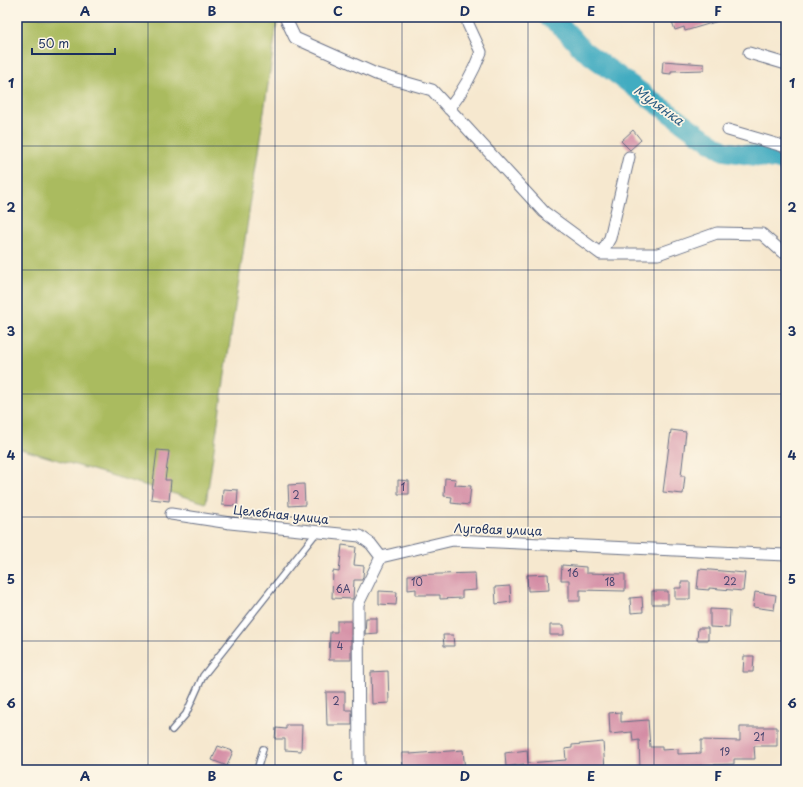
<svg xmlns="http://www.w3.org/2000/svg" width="803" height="787" font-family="'Playpen Sans',sans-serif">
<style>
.green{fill:#aabb5f;stroke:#62755e}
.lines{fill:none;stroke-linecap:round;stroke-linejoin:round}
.river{stroke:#42acc1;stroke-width:20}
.building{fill:#d48da5}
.lane-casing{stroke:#687086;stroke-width:8}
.street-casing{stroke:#687086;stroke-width:13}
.lane{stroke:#fff;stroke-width:5.5}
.street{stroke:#fff;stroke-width:11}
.grid{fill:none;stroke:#1b2f5e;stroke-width:1;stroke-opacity:0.55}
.labels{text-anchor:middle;stroke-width:3.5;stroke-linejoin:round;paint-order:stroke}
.number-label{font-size:10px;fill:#494670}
.street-label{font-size:12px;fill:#1b2f5e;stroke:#fcf5e5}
.water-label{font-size:13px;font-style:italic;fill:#295b81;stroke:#fcf5e5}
.neatline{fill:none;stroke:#1b2f5e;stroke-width:1.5}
.grid-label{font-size:13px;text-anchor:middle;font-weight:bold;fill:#1b2f5e}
</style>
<rect width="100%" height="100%" fill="#fcf5e5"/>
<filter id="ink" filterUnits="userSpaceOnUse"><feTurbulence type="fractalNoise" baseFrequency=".025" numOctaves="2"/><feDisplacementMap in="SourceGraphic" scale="8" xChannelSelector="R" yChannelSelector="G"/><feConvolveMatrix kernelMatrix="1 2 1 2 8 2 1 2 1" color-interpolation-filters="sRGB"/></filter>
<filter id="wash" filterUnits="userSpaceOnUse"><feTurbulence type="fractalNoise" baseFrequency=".012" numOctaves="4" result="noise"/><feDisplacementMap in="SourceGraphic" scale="16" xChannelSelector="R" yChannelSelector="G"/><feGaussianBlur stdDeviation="0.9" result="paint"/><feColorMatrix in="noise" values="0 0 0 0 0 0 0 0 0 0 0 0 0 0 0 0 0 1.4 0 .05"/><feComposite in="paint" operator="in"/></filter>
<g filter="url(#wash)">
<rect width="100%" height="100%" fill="#f6e8cf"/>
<path class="green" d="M 17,17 L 278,17 L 206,503 L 17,448 Z"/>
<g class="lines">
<path class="river" d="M 548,17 L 563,28 L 583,50 L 697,133 L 724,151 L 780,160 L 786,163"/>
</g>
<g id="blocks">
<path class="building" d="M 677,17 L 725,17 L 725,19 L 685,31 L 684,27 L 675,30 L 671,19 Z
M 663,61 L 704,64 L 704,70 L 671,71 L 671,74 L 662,73 Z
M 633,130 L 641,140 L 630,150 L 621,141 Z
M 671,430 L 686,432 L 681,476 L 685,476 L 683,494 L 663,492 Z
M 157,450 L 169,451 L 165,480 L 171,480 L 169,501 L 151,499 Z
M 445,478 L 456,479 L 455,485 L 471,486 L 469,505 L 451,503 L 452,497 L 444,496 Z
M 398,480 L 409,481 L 409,494 L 398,494 Z
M 304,484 L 305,505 L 289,506 L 288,485 Z
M 223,489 L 238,490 L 237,506 L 222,505 Z
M 342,545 L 356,547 L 354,565 L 364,566 L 363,577 L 362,580 L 354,580 L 353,599 L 332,598 L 333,571 L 339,572 Z
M 562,565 L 586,567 L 586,573 L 625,574 L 625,591 L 580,590 L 580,601 L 569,601 L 569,580 L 561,580 Z
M 699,569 L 745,573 L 743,591 L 709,588 L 709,590 L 697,589 Z
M 475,573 L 476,590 L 462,591 L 462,598 L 440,599 L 440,595 L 416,595 L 416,589 L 408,590 L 408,575 Z
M 548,574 L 549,590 L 528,591 L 527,575 Z
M 681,582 L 690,582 L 690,599 L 675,599 L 675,588 L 681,588 Z
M 510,586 L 511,602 L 496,604 L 495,587 Z
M 379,591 L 397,592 L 396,605 L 379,604 Z
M 652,591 L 668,591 L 668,604 L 652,604 Z
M 755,592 L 776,595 L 774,610 L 753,607 Z
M 642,597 L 643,612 L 631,613 L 630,598 Z
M 710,609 L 730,610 L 729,628 L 710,627 Z
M 366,618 L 377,618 L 377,633 L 365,634 Z
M 337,621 L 351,621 L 351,660 L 329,660 L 330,632 L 337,632 Z
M 550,625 L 564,625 L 564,635 L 550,635 Z
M 698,628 L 708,628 L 708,640 L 697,640 Z
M 443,635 L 453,635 L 454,646 L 444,646 Z
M 744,656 L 754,656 L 753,672 L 743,672 Z
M 388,671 L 389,703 L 372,704 L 371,672 Z
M 326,692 L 345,692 L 345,710 L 352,710 L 352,725 L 327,725 Z
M 621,712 L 621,722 L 648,720 L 650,747 L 662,747 L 662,750 L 678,749 L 678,754 L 701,753 L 701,740 L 740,741 L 740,727 L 777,727 L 777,746 L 754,746 L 755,759 L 734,759 L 734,764 L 640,768 L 639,740 L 633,741 L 632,732 L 610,734 L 609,713 Z
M 286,725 L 302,725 L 301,751 L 285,750 L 285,739 L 275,739 L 276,728 L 286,729 Z
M 603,742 L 605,769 L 590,770 L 524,770 L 524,764 L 506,767 L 505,753 L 527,750 L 528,763 L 566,760 L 565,749 L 572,748 L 572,745 Z
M 218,746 L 233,751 L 227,766 L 212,760 Z
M 463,750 L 465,770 L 403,770 L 402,753 L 410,753 L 410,754 Z"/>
</g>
</g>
<g filter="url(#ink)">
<use href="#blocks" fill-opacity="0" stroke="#687086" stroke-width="1"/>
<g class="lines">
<defs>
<path id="lane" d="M 172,730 L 186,714 L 203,676 L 317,532
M 257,770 L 263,749"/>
<path id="street" d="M 285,17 L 295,38 L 376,74 L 432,90 L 544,212 L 601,254 L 658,254 L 717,233 L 762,234 L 782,252 L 786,252
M 749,53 L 786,64
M 449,109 C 463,91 473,73 481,52 L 468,24
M 728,130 L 786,147
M 601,254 L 610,238 L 629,157
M 171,514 L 230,523 L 360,536 L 371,544 L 381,557
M 359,770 L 358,604 L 381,557 L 453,540 L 786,555"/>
</defs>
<use href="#lane" class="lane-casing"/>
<use href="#street" class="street-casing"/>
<use href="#lane" class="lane"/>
<use href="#street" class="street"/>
</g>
</g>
<path class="grid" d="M 148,17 L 148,770M 275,17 L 275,770M 402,17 L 402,770M 528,17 L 528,770M 654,17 L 654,770M 17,146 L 786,146M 17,270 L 786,270M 17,394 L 786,394M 17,517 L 786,517M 17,641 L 786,641"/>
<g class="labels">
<g class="number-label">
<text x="403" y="491">1</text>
<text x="296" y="499">2</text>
<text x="573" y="577">16</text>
<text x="730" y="585">22</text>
<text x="417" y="586">10</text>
<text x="610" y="586">18</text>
<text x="343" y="593">6А</text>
<text x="340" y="650">4</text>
<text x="336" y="705">2</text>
<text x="759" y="741">21</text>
<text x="725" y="756">19</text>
</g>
<g class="street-label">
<text transform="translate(281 515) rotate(6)" y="4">Целебная улица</text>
<text transform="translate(498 530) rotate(2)" y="4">Луговая улица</text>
</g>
<g class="water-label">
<text transform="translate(659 105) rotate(36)" y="5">Мулянка</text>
</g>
</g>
<rect width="803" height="787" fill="none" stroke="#fcf5e5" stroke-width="44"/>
<path d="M32 48v6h83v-6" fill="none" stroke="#1b2f5e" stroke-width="2"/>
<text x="38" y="48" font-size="12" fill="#1b2f5e" stroke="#fcf5e5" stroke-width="3" paint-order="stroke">50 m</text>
<rect x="22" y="22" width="759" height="743" class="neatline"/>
<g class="grid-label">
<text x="85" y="16">A</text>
<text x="212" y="16">B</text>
<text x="338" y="16">C</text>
<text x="465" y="16">D</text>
<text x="591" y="16">E</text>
<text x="718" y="16">F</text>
<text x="11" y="88">1</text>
<text x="792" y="88">1</text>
<text x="11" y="212">2</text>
<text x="792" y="212">2</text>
<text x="11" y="336">3</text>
<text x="792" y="336">3</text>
<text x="11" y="460">4</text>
<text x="792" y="460">4</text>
<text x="11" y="584">5</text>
<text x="792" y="584">5</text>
<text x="11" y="708">6</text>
<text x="792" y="708">6</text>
<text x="85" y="781">A</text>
<text x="212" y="781">B</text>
<text x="338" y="781">C</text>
<text x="465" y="781">D</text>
<text x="591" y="781">E</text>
<text x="718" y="781">F</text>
</g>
</svg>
